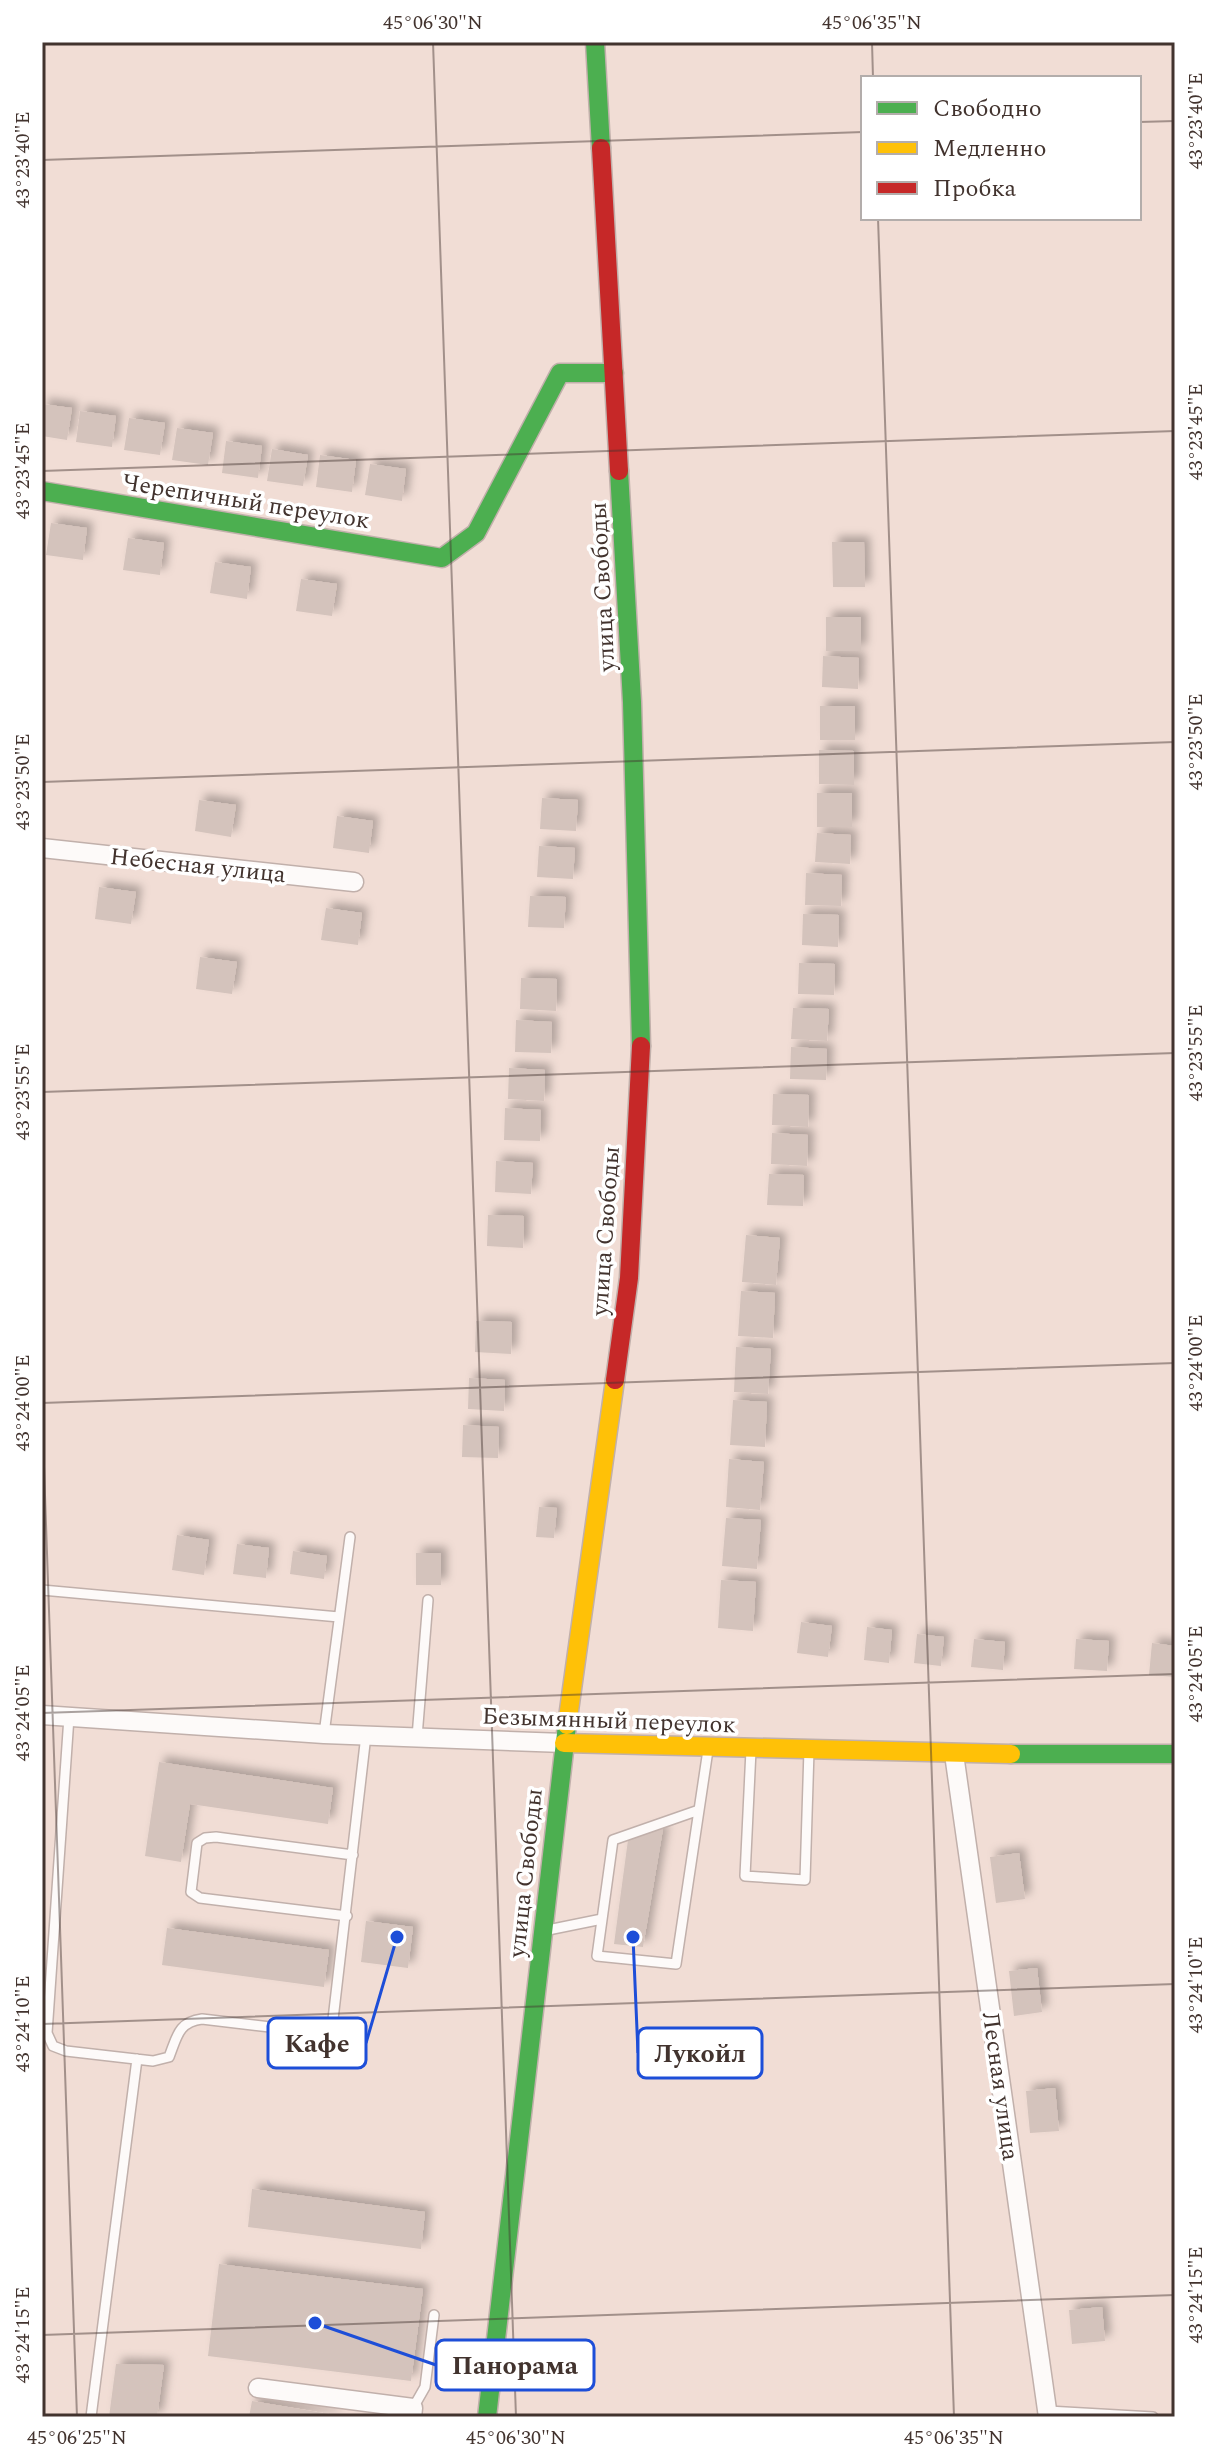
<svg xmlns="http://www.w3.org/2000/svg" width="1217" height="2459" font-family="Spectral,serif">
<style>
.building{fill:#d4c3bc;filter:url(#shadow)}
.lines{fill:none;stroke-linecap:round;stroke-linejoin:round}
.lane-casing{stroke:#c1b0ab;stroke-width:12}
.street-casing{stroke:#c1b0ab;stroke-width:21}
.fast-casing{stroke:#c1b0ab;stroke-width:21}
.slow-casing{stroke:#c1b0ab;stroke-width:21}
.jam-casing{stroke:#c1b0ab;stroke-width:21}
.lane{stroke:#fdfaf9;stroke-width:9}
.street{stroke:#fdfaf9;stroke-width:18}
.fast{stroke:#4caf50;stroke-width:18}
.slow{stroke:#ffc107;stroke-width:18}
.jam{stroke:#c62828;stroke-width:18}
.ticks{fill:none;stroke:#42332e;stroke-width:2;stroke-opacity:0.45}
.labels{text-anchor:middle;stroke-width:7;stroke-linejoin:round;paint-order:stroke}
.street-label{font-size:24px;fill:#42332e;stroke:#fff}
.leader{fill:none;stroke:#1d4ed8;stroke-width:3}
.callout-dot{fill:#1d4ed8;stroke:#fff;stroke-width:3}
.callout{fill:#fff;stroke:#1d4ed8;stroke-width:3}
.callout-label{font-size:26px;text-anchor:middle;font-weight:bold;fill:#42332e}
.neatline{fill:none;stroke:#42332e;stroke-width:3}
.ticks-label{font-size:20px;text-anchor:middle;fill:#42332e}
</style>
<defs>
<filter id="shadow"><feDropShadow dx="6" dy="-6" stdDeviation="4" flood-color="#0004"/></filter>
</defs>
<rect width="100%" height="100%" fill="#f1ddd5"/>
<path class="building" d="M 42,404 L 72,408 L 67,440 L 42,436 Z
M 80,411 L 116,416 L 112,447 L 76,442 Z
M 129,418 L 165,423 L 160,455 L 124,450 Z
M 177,428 L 213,433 L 208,465 L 172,460 Z
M 226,441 L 262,446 L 258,478 L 222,473 Z
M 272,449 L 308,455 L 303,486 L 267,481 Z
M 320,455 L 356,460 L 352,492 L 316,487 Z
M 370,464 L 406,469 L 402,501 L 365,495 Z
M 51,523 L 87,528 L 83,560 L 46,555 Z
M 128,538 L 164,543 L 160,575 L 123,570 Z
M 832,542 L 864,542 L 865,587 L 833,587 Z
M 215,562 L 251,567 L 247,599 L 210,593 Z
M 301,579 L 337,584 L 332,616 L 296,611 Z
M 826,617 L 861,617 L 861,651 L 826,651 Z
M 823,656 L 859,658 L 858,689 L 822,687 Z
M 820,706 L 855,706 L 855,740 L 820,740 Z
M 819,750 L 854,751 L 854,785 L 819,784 Z
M 817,793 L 852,793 L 852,827 L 817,827 Z
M 542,798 L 578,800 L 576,831 L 540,829 Z
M 199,800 L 236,805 L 231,837 L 195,831 Z
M 337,816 L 373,821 L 369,853 L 333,848 Z
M 817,833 L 851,835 L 850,864 L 815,862 Z
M 539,846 L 575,848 L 573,879 L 537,877 Z
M 806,873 L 842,875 L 841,906 L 805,905 Z
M 99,887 L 136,892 L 131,924 L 95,919 Z
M 530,896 L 566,897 L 564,928 L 528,927 Z
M 326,908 L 362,913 L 358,945 L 321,940 Z
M 803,914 L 839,915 L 838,947 L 802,945 Z
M 200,957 L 237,962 L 232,994 L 196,989 Z
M 799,963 L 835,964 L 834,995 L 798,994 Z
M 521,978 L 557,979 L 556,1011 L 520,1009 Z
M 793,1008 L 829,1009 L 827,1041 L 791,1039 Z
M 516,1020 L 552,1022 L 551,1053 L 515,1052 Z
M 791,1047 L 827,1049 L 826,1080 L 790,1079 Z
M 509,1068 L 545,1070 L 544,1101 L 508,1099 Z
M 773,1094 L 809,1095 L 808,1127 L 772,1125 Z
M 505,1108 L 541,1110 L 540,1141 L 504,1140 Z
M 772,1133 L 808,1135 L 807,1166 L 771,1164 Z
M 496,1161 L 533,1163 L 531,1194 L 495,1192 Z
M 769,1174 L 804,1175 L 803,1206 L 767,1205 Z
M 488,1215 L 524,1216 L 523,1248 L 487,1246 Z
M 746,1235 L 780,1238 L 776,1285 L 742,1282 Z
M 741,1291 L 775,1293 L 773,1338 L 738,1336 Z
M 476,1321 L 512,1322 L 511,1354 L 475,1352 Z
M 736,1347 L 771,1349 L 768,1394 L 734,1392 Z
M 469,1378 L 505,1380 L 504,1411 L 468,1409 Z
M 733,1400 L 767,1402 L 765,1447 L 730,1445 Z
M 463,1425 L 499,1427 L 498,1458 L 462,1457 Z
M 729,1459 L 764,1462 L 760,1510 L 726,1507 Z
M 539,1507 L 557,1508 L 554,1538 L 536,1537 Z
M 726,1518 L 761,1520 L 757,1569 L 722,1566 Z
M 177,1535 L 209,1540 L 204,1575 L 172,1570 Z
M 237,1544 L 269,1548 L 266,1578 L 233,1574 Z
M 293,1551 L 327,1556 L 324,1579 L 290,1574 Z
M 416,1553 L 441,1553 L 441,1585 L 416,1585 Z
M 721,1580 L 756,1582 L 753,1631 L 718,1628 Z
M 801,1622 L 832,1626 L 828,1657 L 797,1653 Z
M 867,1627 L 892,1630 L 889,1663 L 864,1660 Z
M 917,1634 L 944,1637 L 941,1666 L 914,1663 Z
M 974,1639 L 1005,1642 L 1003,1670 L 971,1667 Z
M 1076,1639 L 1109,1641 L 1107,1671 L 1074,1669 Z
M 1152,1643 L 1175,1646 L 1175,1677 L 1149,1675 Z
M 159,1762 L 333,1788 L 328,1824 L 190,1804 L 181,1862 L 145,1856 Z
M 663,1829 L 643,1947 L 614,1944 L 628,1840 Z
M 1019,1853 L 1025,1899 L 996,1903 L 990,1857 Z
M 366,1921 L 413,1927 L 408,1968 L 361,1962 Z
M 167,1928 L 329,1950 L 324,1987 L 162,1965 Z
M 1037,1968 L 1042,2012 L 1014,2016 L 1009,1971 Z
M 1055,2088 L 1059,2131 L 1030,2133 L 1026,2091 Z
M 252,2189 L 425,2212 L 421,2249 L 248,2227 Z
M 219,2264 L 423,2289 L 411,2381 L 208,2356 Z
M 1102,2307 L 1105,2341 L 1072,2344 L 1069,2310 Z
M 116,2364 L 164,2365 L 157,2417 L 109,2417 Z
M 252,2401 L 335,2415 L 335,2417 L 249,2417 Z"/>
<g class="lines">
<defs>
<path id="lane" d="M 42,1590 L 339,1617
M 69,1717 L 47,2033 L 53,2046 L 66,2051 L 153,2061 L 169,2057 C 177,2037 178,2022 202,2019 L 321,2033 L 332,2028 L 366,1735
M 324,1734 L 350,1537
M 417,1737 L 428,1600
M 751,1750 L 745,1876 L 805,1880 L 809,1750
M 699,1810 L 613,1840 L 597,1956 L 676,1964 L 708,1750
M 347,1916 L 200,1898 L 191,1892 L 197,1843 L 205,1838 L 216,1837 L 353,1855
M 543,1931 L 602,1919
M 413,2408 L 425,2387 L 434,2315
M 1048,2411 L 1153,2417
M 91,2417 L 137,2059"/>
<path id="street" d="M 42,848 L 354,882
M 42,1715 L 324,1734 L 564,1743
M 954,1754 L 1048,2417
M 258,2388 L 413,2408 L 412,2417"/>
<path id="fast" d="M 595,42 L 601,148
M 619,471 L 632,702 L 641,1046
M 42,491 L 442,558 L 476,533 L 560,373 L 614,373
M 1011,1754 L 1175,1754
M 487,2417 L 567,1725"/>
<path id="slow" d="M 567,1725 L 615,1380
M 564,1743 L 1011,1754"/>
<path id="jam" d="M 601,148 L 619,471
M 615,1380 L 629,1278 L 641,1046"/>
</defs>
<use href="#lane" class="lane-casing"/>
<use href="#street" class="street-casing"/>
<use href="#fast" class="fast-casing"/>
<use href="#slow" class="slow-casing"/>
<use href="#jam" class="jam-casing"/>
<use href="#lane" class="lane"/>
<use href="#street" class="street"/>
<use href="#fast" class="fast"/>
<use href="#slow" class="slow"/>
<use href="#jam" class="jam"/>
</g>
<path class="ticks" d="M 433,42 L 516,2417M 872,42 L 873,78M 1139,122 L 1175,121M 42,160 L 863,132M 878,218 L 954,2417M 42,471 L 1175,431M 42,782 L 1175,742M 42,1092 L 1175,1053M 42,1403 L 1175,1363M 42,1409 L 77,2417M 42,1713 L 1175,1674M 42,2024 L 1175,1984M 42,2335 L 1175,2295"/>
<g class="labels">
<g class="street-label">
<text transform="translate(246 501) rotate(9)" y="8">Черепичный переулок</text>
<text transform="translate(602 587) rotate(-93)" y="8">улица Свободы</text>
<text transform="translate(198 865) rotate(6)" y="8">Небесная улица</text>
<text transform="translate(605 1231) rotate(-86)" y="8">улица Свободы</text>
<text transform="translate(609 1720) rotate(2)" y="8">Безымянный переулок</text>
<text transform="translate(525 1873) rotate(-84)" y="8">улица Свободы</text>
<text transform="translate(1001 2086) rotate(82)" y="8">Лесная улица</text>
</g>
</g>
<path class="leader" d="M397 1937L366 2043M633 1937L638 2053M315 2323L436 2365"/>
<g class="callout-dot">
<circle cx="397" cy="1937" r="8"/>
<circle cx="633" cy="1937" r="8"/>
<circle cx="315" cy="2323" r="8"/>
</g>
<g class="callout">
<rect x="268" y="2018" width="98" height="50" rx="8"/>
<rect x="638" y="2028" width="124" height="50" rx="8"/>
<rect x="436" y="2340" width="158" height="50" rx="8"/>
</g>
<g class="callout-label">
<text x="317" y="2052">Кафе</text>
<text x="700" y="2062">Лукойл</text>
<text x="515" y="2374">Панорама</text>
</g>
<rect width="1217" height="2459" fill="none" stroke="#ffffff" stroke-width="88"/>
<rect x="861" y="76" width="280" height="144" fill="#ffffff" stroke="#b3adab" stroke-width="2"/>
<rect x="877" y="102" width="40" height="12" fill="#4caf50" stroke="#b3adab" stroke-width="2"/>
<text x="933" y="116" font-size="24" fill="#42332e">Свободно</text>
<rect x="877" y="142" width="40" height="12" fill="#ffc107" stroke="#b3adab" stroke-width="2"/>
<text x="933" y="156" font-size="24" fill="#42332e">Медленно</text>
<rect x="877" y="182" width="40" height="12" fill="#c62828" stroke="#b3adab" stroke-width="2"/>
<text x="933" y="196" font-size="24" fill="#42332e">Пробка</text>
<rect x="44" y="44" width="1129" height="2371" class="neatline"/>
<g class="ticks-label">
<text x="433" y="29">45°06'30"N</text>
<text x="872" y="29">45°06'35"N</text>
<text transform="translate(1195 121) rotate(-90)" y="7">43°23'40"E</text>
<text transform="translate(22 160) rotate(-90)" y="7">43°23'40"E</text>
<text transform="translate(1195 432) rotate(-90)" y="7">43°23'45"E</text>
<text transform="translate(22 471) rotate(-90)" y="7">43°23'45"E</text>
<text transform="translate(1195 742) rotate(-90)" y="7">43°23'50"E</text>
<text transform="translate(22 782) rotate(-90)" y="7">43°23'50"E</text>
<text transform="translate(1195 1053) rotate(-90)" y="7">43°23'55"E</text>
<text transform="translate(22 1092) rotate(-90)" y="7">43°23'55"E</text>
<text transform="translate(1195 1363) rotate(-90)" y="7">43°24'00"E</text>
<text transform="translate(22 1403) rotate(-90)" y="7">43°24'00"E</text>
<text transform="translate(1195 1674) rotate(-90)" y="7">43°24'05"E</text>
<text transform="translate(22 1713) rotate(-90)" y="7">43°24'05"E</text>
<text transform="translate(1195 1985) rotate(-90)" y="7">43°24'10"E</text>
<text transform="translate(22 2024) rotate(-90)" y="7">43°24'10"E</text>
<text transform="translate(1195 2295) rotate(-90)" y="7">43°24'15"E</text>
<text transform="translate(22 2335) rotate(-90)" y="7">43°24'15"E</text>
<text x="77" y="2444">45°06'25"N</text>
<text x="516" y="2444">45°06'30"N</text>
<text x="954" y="2444">45°06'35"N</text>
</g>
</svg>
